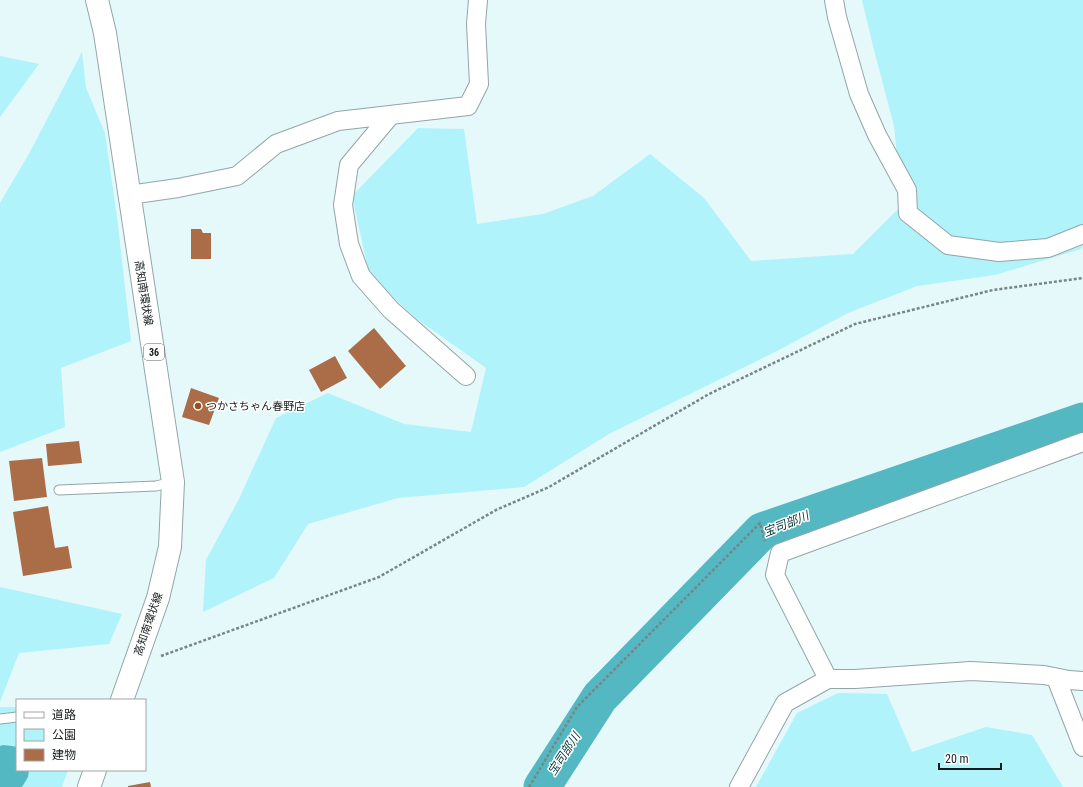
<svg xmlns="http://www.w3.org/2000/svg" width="1083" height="787" font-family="'Roboto Condensed','Noto Sans JP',sans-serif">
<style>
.green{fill:#b0f3fa}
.water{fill:#53b8c2}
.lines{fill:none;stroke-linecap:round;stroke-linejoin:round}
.river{stroke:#53b8c2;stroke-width:37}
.building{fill:#aa6d47}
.service-casing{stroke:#93a5a7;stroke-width:11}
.minor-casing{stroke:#93a5a7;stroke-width:20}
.primary-casing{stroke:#93a5a7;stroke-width:24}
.path{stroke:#798586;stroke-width:2.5;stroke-dasharray:3 2;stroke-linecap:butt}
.service{stroke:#fff;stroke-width:9}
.minor{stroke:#fff;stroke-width:18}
.primary{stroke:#fff;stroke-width:22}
.poi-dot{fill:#955123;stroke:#fff;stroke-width:1.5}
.labels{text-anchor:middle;stroke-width:3;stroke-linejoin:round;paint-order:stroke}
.shield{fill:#fff;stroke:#5c6061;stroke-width:1}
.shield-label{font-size:10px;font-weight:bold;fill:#161c1d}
.street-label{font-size:11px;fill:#161c1d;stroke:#fff}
.poi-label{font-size:11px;fill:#161c1d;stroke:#fff;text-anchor:start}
.water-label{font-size:12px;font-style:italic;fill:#023539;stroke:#fff}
</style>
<rect width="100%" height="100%" fill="#e5f8fa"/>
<path class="green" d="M 862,0 L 1083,0 L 1083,246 L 1081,249 L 995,275 L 917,286 L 848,313 L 777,351 L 609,434 L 524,487 L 398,498 L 308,524 L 274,578 L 203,612 L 206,560 L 239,499 L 276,418 L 328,393 L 404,424 L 471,432 L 486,368 L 417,319 L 370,277 L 352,196 L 418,128 L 464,129 L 477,224 L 543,214 L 593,196 L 650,154 L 704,198 L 751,261 L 853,254 L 902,205 L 894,126 L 873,46 Z
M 82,52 L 86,88 L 105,133 L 118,225 L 131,341 L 61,368 L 65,427 L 0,452 L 0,203 L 30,152 Z
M 0,56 L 39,64 L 0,117 Z
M 0,587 L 122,614 L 109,644 L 19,653 L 0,702 Z
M 838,693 L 887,694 L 912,752 L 986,727 L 1032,735 L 1063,787 L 756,787 L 797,713 Z
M 0,707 L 17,707 L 17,770 L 68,770 L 62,787 L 0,787 Z"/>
<path class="water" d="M 3,745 L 12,746 L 17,747 L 17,770 L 29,770 L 28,777 L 22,787 L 0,787 L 0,746 Z"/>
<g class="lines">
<path class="river" d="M 542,787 L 600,697 L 762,531 L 1083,421"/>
</g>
<path class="building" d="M 191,229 L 201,229 L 203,233 L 211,233 L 211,259 L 191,259 Z
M 374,328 L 406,366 L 380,389 L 348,351 Z
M 335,356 L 347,378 L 321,392 L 309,370 Z
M 191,388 L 219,398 L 209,425 L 182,417 Z
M 79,441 L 82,463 L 48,466 L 46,444 Z
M 42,458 L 47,497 L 14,501 L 9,461 Z
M 48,506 L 55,548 L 68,546 L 72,568 L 23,576 L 13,512 Z
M 150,782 L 151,787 L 128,787 L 128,786 Z"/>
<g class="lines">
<defs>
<path id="service" d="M 59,490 L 156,486 L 173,482
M 0,719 L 17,717"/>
<path id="minor" d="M 834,0 L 837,17 L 859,94 L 877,135 L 907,190 L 908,213 L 948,245 L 999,252 L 1048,248 L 1083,234
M 390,116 L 349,165 L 343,205 L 349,244 L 361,276 L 391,310 L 466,376
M 129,195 L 178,188 L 237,176 L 276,144 L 338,121 L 468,106 L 479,84 L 476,24 L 478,0
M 1056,678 L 1083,747
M 828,679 L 775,575 L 780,553 L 1083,442
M 739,787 L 785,703 L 828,679 L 855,679 L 971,671 L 1044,675 L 1069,680 L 1083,681"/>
<path id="primary" d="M 97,0 L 105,33 L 173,482 L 170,547 L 158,598 L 122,700
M 89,787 L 95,770"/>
</defs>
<use href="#service" class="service-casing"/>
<use href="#minor" class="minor-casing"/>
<use href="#primary" class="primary-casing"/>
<path class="path" d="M 161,656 L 379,577 L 496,510 L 549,487 L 709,394 L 855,324 L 993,290 L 1083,278
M 529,787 L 577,707 L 760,523 L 765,541"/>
<use href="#service" class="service"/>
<use href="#minor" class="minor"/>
<use href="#primary" class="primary"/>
</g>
<circle class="poi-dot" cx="198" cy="406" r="4"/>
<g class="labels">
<rect class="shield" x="144" y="344" width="20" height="16" rx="3"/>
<g class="shield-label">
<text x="154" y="356">36</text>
</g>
<g class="street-label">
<text transform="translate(144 293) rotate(81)" y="4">高知南環状線</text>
<text transform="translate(148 624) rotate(-71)" y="4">高知南環状線</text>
</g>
<g class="poi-label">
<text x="206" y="410">つかさちゃん春野店</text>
</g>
<g class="water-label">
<text transform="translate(786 524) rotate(-22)" y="4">宝司部川</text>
<text transform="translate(564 754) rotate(-57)" y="4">宝司部川</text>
</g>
</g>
<rect x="16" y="699" width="130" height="72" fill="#ffffff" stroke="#a2a4a5"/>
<rect x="24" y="712" width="20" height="6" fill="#ffffff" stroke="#a2a4a5"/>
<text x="52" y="719" font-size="12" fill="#161c1d">道路</text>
<rect x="24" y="729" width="20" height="12" fill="#b0f3fa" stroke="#a2a4a5"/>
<text x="52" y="739" font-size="12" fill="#161c1d">公園</text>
<rect x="24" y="749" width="20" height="12" fill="#aa6d47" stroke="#a2a4a5"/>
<text x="52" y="759" font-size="12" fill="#161c1d">建物</text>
<path d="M939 763v6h62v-6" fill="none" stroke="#161c1d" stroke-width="2"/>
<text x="945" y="763" font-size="12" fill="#161c1d" stroke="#ffffff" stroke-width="3" paint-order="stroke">20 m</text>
</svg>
